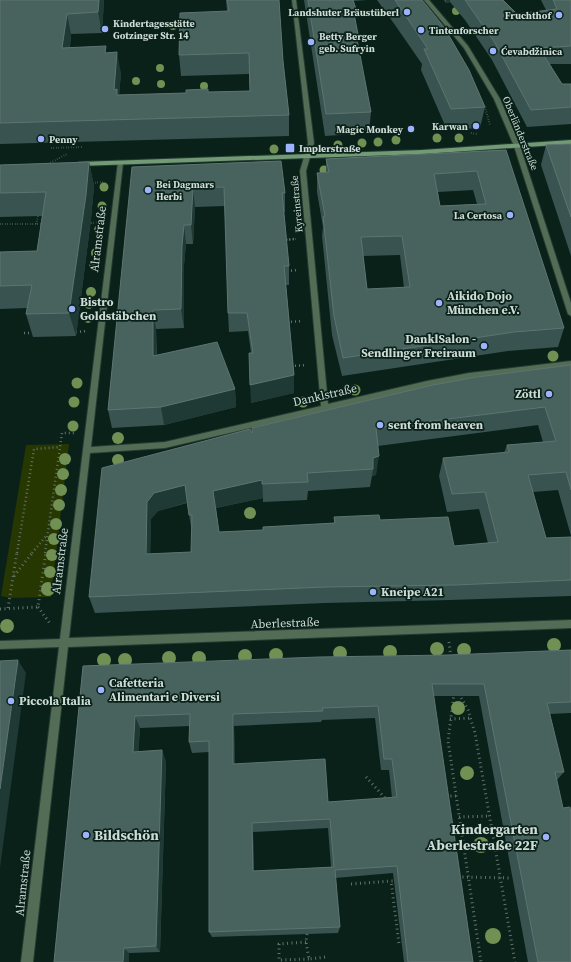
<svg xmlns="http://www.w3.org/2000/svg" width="571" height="962" font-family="'Source Serif 4',serif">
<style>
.green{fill:#273702}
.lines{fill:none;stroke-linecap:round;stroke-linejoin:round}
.minor-casing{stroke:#253b33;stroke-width:2}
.secondary-casing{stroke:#253b33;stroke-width:2}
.path-far2{stroke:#60736c;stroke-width:2;stroke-dasharray:0.5 2;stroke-linecap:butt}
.path-far1{stroke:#60736c;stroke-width:2.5;stroke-dasharray:1 3;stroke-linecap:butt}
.path{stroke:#60736c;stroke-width:3;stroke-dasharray:1 3.5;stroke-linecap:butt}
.minor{fill:#536c55;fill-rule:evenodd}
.secondary{fill:#729b75;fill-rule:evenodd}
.tree{fill:#709054}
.wall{fill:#385350;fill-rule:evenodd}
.shaded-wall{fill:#1f3934}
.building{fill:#48625e;stroke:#5d7571;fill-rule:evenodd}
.poi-dot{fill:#9db4fd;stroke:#0a2119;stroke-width:1.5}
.labels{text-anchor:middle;stroke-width:3.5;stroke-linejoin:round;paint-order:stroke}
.far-poi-label{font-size:10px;font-weight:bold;fill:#cedcd6;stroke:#0a2119;text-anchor:start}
.far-street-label{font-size:10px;fill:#cedcd6;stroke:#0a2119}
.street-label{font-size:12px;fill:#cedcd6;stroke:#0a2119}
.poi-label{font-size:12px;font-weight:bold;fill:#cedcd6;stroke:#0a2119;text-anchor:start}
.near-poi-label{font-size:14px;font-weight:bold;fill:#cedcd6;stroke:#0a2119;text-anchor:end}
</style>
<rect width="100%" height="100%" fill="#0a2119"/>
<path class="green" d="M 69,444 L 51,597 L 10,598 L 1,596 L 26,445 Z"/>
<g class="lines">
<defs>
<path id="minor" d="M 292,0 L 296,0 L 314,143 L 306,171 L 328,404 L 427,381 L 469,373 L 571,361 L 571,367 L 469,379 L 427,387 L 165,448 L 90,453 L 69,638 L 571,620 L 571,628 L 68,647 L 33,962 L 21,962 L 59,647 L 0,649 L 0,641 L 60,639 L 118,162 L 120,161 L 123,163 L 91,447 L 165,442 L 321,406 L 300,171 L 308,143 Z
M 424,0 L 429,0 L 468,46 L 500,99 L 520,146 L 571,303 L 571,316 L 568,314 L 514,146 L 494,99 L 464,48 Z"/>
<path id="secondary" d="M 571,140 L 571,144 L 422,154 L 79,166 L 76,164 L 79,162 L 422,150 Z"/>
</defs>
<use href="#minor" class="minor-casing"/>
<use href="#secondary" class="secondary-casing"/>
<path class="path-far2" d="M 485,107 L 490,125
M 471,133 L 477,134
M 51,148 L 83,147
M 46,165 L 67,154
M 90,183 L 105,182
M 91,223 L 100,222
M 0,224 L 43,224
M 36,224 L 38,216
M 285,240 L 296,239"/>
<path class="path-far1" d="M 285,240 L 295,239
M 287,271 L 299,270
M 287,322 L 303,321
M 76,332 L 88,331
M 24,333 L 34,333
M 291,366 L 307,365
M 17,553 L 34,449 L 60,447
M 32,553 L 47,535
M 45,553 L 62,433 L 74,433"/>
<path class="path" d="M 14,576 L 33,552
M 38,607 L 51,625
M 8,608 L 17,552
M 0,609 L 38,607 L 46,552
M 449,642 L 451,657
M 454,693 L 448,741 L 481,962
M 459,694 L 468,710 L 475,733 L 515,962
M 450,719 L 471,718
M 366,777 L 386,799 L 388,799
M 446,796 L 456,796
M 459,817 L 490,816
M 458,877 L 512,878
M 397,881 L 391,881 L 399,944
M 351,884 L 391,881
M 307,934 L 306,942 L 309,959 L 326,957
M 306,942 L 279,944 L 279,960 L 309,959"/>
<use href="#minor" class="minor"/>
<use href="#secondary" class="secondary"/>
</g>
<g class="tree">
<circle cx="456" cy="11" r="4"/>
<circle cx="173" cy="26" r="4"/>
<circle cx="160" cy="68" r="4"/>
<circle cx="136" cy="81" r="4"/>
<circle cx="161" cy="84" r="4"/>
<circle cx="204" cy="86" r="4"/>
<circle cx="437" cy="138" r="4.5"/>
<circle cx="459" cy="138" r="4.5"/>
<circle cx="396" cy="140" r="4.5"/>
<circle cx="378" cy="142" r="4.5"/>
<circle cx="362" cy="143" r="4.5"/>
<circle cx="338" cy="145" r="4.5"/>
<circle cx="274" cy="149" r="4.5"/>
<circle cx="324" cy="170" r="4.5"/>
<circle cx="104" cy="187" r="4.5"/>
<circle cx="102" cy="206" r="4.5"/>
<circle cx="99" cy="230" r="5"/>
<circle cx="96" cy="253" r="5"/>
<circle cx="94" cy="266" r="5"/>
<circle cx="91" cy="292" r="5"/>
<circle cx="89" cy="304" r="5"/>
<circle cx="88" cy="318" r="5"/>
<circle cx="553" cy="356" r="5.5"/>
<circle cx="77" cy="383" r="5.5"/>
<circle cx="355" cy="390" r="5.5"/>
<circle cx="74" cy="402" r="5.5"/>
<circle cx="303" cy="402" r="5.5"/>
<circle cx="73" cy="426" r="5.5"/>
<circle cx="118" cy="438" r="6"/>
<circle cx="65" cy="459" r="6"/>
<circle cx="118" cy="460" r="6"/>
<circle cx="63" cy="474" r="6"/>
<circle cx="61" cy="490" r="6"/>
<circle cx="59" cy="505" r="6"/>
<circle cx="250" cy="513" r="6"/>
<circle cx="56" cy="524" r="6"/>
<circle cx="54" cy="539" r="6"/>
<circle cx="52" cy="555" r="6"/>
<circle cx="50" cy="572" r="6"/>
<circle cx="48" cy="589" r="7"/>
<circle cx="7" cy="626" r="7"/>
<circle cx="554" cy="645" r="7"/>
<circle cx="437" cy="649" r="7"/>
<circle cx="464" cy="650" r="7"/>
<circle cx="390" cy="652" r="7"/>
<circle cx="340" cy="653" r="7"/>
<circle cx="276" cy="655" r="7"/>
<circle cx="245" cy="656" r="7"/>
<circle cx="169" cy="658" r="7"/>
<circle cx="199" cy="658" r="7"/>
<circle cx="104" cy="660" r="7"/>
<circle cx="125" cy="660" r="7"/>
<circle cx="458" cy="708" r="7"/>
<circle cx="467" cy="773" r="7"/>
<circle cx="481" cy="845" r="8"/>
<circle cx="493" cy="936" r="8"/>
</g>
<path class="wall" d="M 0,0 L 104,0 L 102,33 L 71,34 L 70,47 L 107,53 L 121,73 L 119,95 L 250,91 L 249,74 L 181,76 L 179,55 L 227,11 L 226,0 L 279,0 L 283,61 L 289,115 L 289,136 L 0,144 Z
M 304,0 L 367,0 L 353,1 L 356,9 L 355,19 L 358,34 L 357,43 L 371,112 L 369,133 L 325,136 Z
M 377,0 L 422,0 L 485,107 L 480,128 L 447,130 L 421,70 L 422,64 L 395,25 Z
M 444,0 L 503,0 L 517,14 L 546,10 L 541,0 L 571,0 L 571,64 L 550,64 L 562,84 L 571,84 L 571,124 L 527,127 L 492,60 L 465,20 L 450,2 L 446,3 Z
M 571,144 L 571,256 L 541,165 L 546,145 Z
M 506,150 L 564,328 L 558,347 L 508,351 L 342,376 L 332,335 L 322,236 L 323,227 L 317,192 L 317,173 L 326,173 L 326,159 ZM 473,190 L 477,204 L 440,206 L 438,192 ZM 400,255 L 404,288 L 367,289 L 363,256 Z
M 89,162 L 94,186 L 91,219 L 76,336 L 33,337 L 26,314 L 27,308 L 0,309 L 0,252 L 37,251 L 42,216 L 0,217 L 0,165 Z
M 132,167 L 285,193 L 285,212 L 284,212 L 289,266 L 289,285 L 286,285 L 294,375 L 294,393 L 251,403 L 251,353 L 248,331 L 229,332 L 228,313 L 225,206 L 195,207 L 193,244 L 186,244 L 184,265 L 184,328 L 156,329 L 157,356 L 235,389 L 236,407 L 164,425 L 112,428 L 108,410 Z
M 571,365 L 571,536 L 558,490 L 533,492 L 546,538 L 571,537 L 571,596 L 450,600 L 325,603 L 95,613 L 89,597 L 102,468 L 252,433 ZM 538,425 L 543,442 L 507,445 L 504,453 L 443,458 L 439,476 L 447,512 L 479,509 L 488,543 L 454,546 L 380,520 L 334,517 L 334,523 L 263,530 L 219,532 L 216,508 L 263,498 L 263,502 L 307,500 L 308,491 L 370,487 L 372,476 L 376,475 L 378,446 ZM 187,503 L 192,532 L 191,552 L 150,554 L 151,519 L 158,511 Z
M 571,650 L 571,713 L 550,714 L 564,772 L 557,780 L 571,962 L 528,962 L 479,696 L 433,696 L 473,962 L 404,962 L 393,873 L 335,878 L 340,927 L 338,933 L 212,937 L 209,932 L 209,752 L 192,753 L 189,742 L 190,726 L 140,728 L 138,751 L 166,761 L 160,952 L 129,953 L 129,962 L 54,962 L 83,666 L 448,655 ZM 375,718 L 381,770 L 389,770 L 392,798 L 328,802 L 235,764 L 234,726 L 321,722 L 322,720 ZM 328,828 L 331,867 L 254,871 L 253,832 Z"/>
<path class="shaded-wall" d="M 99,0 L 104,0 L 102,33 L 98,12 Z
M 446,0 L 450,0 L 450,2 L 446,3 Z
M 67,14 L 71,34 L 67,69 L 62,48 Z
M 117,52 L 121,73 L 119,98 L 114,90 Z
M 89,162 L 94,186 L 91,219 L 76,336 L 69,313 Z
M 193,188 L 195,207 L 193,244 L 191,225 Z
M 184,225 L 186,244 L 184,265 L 184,328 L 181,309 L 182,246 Z
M 153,310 L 156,329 L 157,375 L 153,356 Z
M 294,375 L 294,393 L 251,403 L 250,385 Z
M 235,389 L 236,407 L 164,425 L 161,407 Z
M 379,456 L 376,475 L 372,476 L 373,469 L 373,458 Z
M 262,480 L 263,498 L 215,508 L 213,491 Z
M 185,485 L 188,502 L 158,511 L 151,519 L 150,571 L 146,554 L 147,502 L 154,493 Z
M 18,660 L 26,673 L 0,868 L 0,789 Z
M 233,714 L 234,726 L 235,775 L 233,764 Z
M 135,716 L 140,728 L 138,762 L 133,752 Z
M 162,750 L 166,761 L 160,952 L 156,946 Z
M 252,823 L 253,832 L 254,878 L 253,871 Z
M 124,948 L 129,953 L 129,962 L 123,962 Z"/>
<path class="building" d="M 0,0 L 99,0 L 98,12 L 67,14 L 62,48 L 106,46 L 105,53 L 117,52 L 114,90 L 117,89 L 117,95 L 186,93 L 186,90 L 208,89 L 208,92 L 250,91 L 249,53 L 179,55 L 180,13 L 229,11 L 227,0 L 279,0 L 283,61 L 289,115 L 0,123 Z
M 308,0 L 353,0 L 356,9 L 353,9 L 358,34 L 356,34 L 371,112 L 326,114 Z
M 395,0 L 422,0 L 444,27 L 469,70 L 485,107 L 451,109 L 424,49 L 428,49 Z
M 465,0 L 503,0 L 517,14 L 557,9 L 553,0 L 571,0 L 571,46 L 539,48 L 562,84 L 571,84 L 571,107 L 531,110 L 495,43 Z
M 571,144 L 571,217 L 546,145 Z
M 506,150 L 564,328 L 514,332 L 343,358 L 334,316 L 323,217 L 325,216 L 317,173 L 329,172 L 326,159 ZM 477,171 L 486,204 L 440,206 L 434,174 ZM 402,236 L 410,287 L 367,289 L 361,237 Z
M 281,161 L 285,193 L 282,193 L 289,266 L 284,266 L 294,375 L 250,385 L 249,353 L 253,353 L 247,313 L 228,313 L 224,187 L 193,188 L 191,225 L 184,225 L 182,246 L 181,309 L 153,310 L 153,356 L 217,342 L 235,389 L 161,407 L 108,410 L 132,167 Z
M 89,162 L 86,195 L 69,313 L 26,314 L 32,285 L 0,286 L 0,252 L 37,251 L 46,192 L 0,193 L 0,165 Z
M 571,365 L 571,490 L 566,472 L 528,475 L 546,538 L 571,537 L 571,580 L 455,585 L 326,587 L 89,597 L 102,468 L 250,429 L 252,433 L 252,428 L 433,385 L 477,377 ZM 545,407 L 556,441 L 507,445 L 509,452 L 443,458 L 452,494 L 485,492 L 498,542 L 454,546 L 448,517 L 380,520 L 379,515 L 334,517 L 335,523 L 263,527 L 263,530 L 219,532 L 213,491 L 262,480 L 262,484 L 308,482 L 307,473 L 373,469 L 373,458 L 379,456 L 376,428 ZM 185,485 L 189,515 L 192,515 L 191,552 L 146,554 L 147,502 L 154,493 Z
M 571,650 L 571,702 L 547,703 L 564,772 L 555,772 L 563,808 L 570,807 L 571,814 L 571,962 L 538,962 L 484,684 L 432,684 L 473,962 L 408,962 L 397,866 L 335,870 L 340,927 L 209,932 L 209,741 L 189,742 L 190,714 L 135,716 L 133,752 L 162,750 L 156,946 L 124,948 L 123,962 L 54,962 L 83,666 L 319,657 L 448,655 ZM 378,706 L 384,759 L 392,759 L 397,797 L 328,802 L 325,759 L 233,764 L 233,714 L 323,711 L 322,708 ZM 330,819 L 334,867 L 253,871 L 252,823 Z
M 18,660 L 0,789 L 0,661 Z"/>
<g class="poi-dot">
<circle cx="407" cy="12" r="4"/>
<circle cx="559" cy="15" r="4"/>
<circle cx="105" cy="29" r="4"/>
<circle cx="421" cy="30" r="4"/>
<circle cx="311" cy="42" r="4"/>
<circle cx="493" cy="51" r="4"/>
<circle cx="476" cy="126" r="4"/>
<circle cx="411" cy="129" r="4"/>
<circle cx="41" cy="139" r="4"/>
<rect x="285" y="143" width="10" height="10" rx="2"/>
<circle cx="148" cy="190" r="4"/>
<circle cx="510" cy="215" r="4"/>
<circle cx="439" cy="303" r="4"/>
<circle cx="72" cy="309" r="4"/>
<circle cx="484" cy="346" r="4"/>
<circle cx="549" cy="394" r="4"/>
<circle cx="380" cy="425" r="4"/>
<circle cx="373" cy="592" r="4"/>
<circle cx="101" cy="690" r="4"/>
<circle cx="11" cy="701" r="4"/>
<circle cx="86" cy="835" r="4"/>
<circle cx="546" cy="837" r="4"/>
</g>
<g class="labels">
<g class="far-poi-label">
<text x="399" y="16" text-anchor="end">Landshuter Bräustüberl</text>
<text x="551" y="19" text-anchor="end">Fruchthof</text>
<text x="113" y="27">Kindertagesstätte<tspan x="113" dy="12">Gotzinger Str. 14</tspan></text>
<text x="429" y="34">Tintenforscher</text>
<text x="319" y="40">Betty Berger<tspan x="319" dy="12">geb. Sufryin</tspan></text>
<text x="501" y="55">Ćevabdžinica</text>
<text x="468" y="130" text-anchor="end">Karwan</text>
<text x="403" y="133" text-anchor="end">Magic Monkey</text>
<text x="49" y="143">Penny</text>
<text x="299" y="152">Implerstraße</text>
<text x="156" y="188">Bei Dagmars<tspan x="156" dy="12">Herbi</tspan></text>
<text x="502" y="219" text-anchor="end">La Certosa</text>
</g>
<g class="far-street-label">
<text transform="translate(521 133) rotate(68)" y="4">Oberländerstraße</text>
<text transform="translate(296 204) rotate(-95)" y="4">Kyreinstraße</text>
</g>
<g class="street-label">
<text transform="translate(98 239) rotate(-83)" y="4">Alramstraße</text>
<text transform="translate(325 395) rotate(-13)" y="4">Danklstraße</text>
<text transform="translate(60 561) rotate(-83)" y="4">Alramstraße</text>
<text transform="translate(285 623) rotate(-2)" y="4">Aberlestraße</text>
<text transform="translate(23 883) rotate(-84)" y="4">Alramstraße</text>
</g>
<g class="poi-label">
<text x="447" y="300">Aikido Dojo<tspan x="447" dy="14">München e.V.</tspan></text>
<text x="80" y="306">Bistro<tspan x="80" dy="14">Goldstäbchen</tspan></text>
<text x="476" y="343" text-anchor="end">DanklSalon -<tspan x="476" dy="14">Sendlinger Freiraum</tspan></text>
<text x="541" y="398" text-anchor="end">Zöttl</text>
<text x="388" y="429">sent from heaven</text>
<text x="381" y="596">Kneipe A21</text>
<text x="109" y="687">Cafetteria<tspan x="109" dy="14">Alimentari e Diversi</tspan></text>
<text x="19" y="705">Piccola Italia</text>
</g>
<g class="near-poi-label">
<text x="538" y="834">Kindergarten<tspan x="538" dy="16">Aberlestraße 22F</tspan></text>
<text x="94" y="840" text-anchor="start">Bildschön</text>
</g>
</g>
</svg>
